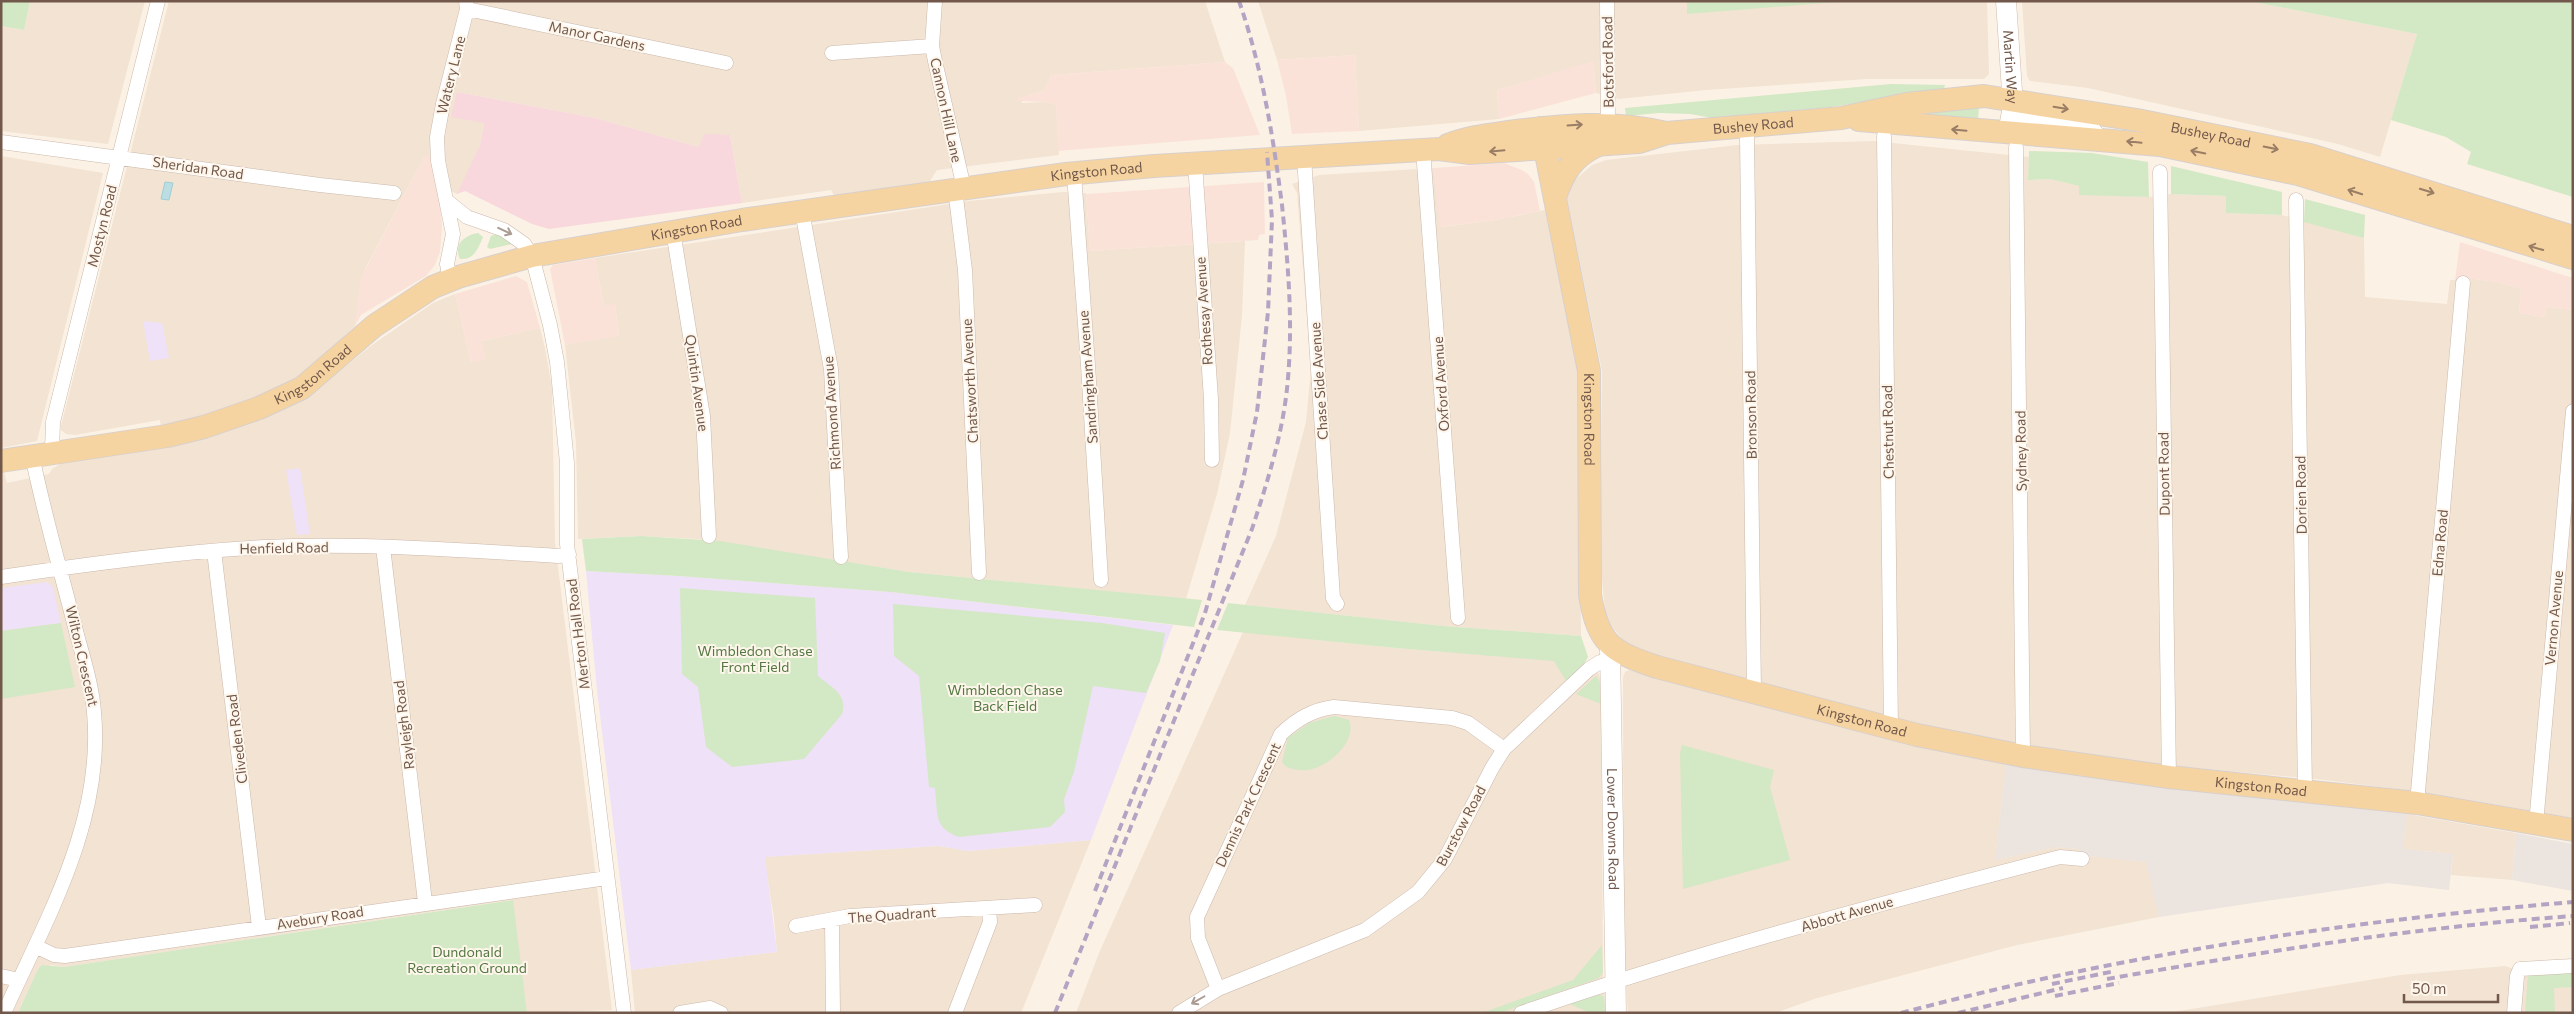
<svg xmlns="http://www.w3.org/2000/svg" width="2574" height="1014" font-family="Commissioner,sans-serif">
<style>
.residential{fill:#f2e3d3}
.commercial{fill:#fbe2d9}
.industrial{fill:#ebe4df}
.education{fill:#efe1f7}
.medical{fill:#f8d8dd}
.green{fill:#d3e8c4}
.water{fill:#badee3;stroke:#a1ced4}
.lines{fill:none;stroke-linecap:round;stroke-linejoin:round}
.street-casing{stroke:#ccb9ac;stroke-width:15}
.secondary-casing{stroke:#d0bbac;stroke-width:21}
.primary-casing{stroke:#d8d0cd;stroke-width:24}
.street{stroke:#fff;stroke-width:14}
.secondary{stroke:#fff;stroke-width:20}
.primary{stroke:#f6d4a1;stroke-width:22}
.rail{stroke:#b4a4c4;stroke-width:4;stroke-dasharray:8 5;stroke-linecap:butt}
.oneway{stroke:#9a7d65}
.oneway2{stroke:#aa9b93}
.labels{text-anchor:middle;stroke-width:4;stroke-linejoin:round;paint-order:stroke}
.street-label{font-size:14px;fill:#72584b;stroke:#fef6eb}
.park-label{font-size:14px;fill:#547844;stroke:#fef6eb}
</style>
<rect width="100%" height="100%" fill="#fbf2e5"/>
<path class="residential" d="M 30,1 L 145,1 L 108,144 L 1,131 L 1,26 L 24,30 Z
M 169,1 L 1205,1 L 1225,62 L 1051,75 L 1044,91 L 1028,95 L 1021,103 L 1047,102 L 1056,105 L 1059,155 L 937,170 L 930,181 L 923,185 L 835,197 L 831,190 L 742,203 L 730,135 L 699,147 L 595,118 L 457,92 L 484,122 L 480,145 L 466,178 L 457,194 L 449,190 L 424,157 L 365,269 L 355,326 L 299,377 L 274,392 L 208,416 L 161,427 L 160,420 L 75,435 L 66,434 L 61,430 L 61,426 Z
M 1258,1 L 1987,1 L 1989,74 L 1984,79 L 1867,79 L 1706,90 L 1619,99 L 1596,93 L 1593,62 L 1497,90 L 1499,119 L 1359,131 L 1355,55 L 1277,60 Z
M 2022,1 L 2249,1 L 2417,34 L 2380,157 L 2338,144 L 2088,88 L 2030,81 L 2027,76 Z
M 1873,141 L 2029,157 L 2028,180 L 2050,179 L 2079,186 L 2079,194 L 2149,197 L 2171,194 L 2226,196 L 2227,213 L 2282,215 L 2364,238 L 2365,297 L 2447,304 L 2450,280 L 2473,279 L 2498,282 L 2521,289 L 2519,313 L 2544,317 L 2547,307 L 2573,310 L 2573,818 L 2429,793 L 2316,779 L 2174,766 L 2033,746 L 1902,721 L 1646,653 L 1623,640 L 1608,622 L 1605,611 L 1601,569 L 1602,371 L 1567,199 L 1570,190 L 1576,179 L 1592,165 L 1606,160 L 1738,145 Z
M 1,156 L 103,173 L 37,441 L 1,448 Z
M 1434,168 L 1441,227 L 1496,220 L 1545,210 L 1577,365 L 1581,636 L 1443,626 L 1245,605 L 1276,536 L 1306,422 L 1311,369 L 1297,193 L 1292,184 L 1319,175 Z
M 1063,192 L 1086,193 L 1090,251 L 1245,241 L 1242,316 L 1230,433 L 1217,494 L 1186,599 L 909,572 L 697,539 L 641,536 L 578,539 L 576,442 L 565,345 L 619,335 L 615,305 L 604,306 L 595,258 L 969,201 Z
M 455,294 L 471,363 L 482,341 L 540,328 L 545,348 L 552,388 L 555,542 L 612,1010 L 527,1013 L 512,900 L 64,967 L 51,965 L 38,969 L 18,1013 L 1,1013 L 1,472 L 4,472 L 7,483 L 49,474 L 52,469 L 60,464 L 102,456 L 314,392 L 372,345 L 433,303 Z
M 1243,632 L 1396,648 L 1589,663 L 1599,674 L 1601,682 L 1603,972 L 1606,1013 L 1076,1013 L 1099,953 Z
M 1629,670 L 1912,745 L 2006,764 L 1995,860 L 2055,847 L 2080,849 L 2080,855 L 2147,862 L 2159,917 L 2017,945 L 1817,998 L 1775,1013 L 1628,1013 L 1624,955 L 1623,697 L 1623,678 L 1625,672 Z
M 2407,814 L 2516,833 L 2512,880 L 2451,875 L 2453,854 L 2403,849 Z
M 1091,840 L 1021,1013 L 635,1013 L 631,970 L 777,952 L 774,918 L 764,857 L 939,846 L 968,851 Z
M 2505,966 L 2528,973 L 2573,972 L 2573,1013 L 2167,1013 L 2400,975 Z"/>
<path class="commercial" d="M 1355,55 L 1359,131 L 1292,134 L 1286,96 L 1277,60 Z
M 1593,61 L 1596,93 L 1499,119 L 1497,90 Z
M 1225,62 L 1233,68 L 1260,135 L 1058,151 L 1056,105 L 1047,102 L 1018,101 L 1017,98 L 1044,91 L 1051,75 Z
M 430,155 L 439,192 L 442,226 L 440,252 L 435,265 L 426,276 L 361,315 L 355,326 L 360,281 L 365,270 L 424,157 Z
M 1504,163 L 1522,170 L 1528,174 L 1534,182 L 1540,211 L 1496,220 L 1440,227 L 1434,168 Z
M 1264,182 L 1265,234 L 1259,235 L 1258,240 L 1090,251 L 1086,194 Z
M 2460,242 L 2573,278 L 2573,310 L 2547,307 L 2544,317 L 2519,313 L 2521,289 L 2498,282 L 2473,279 L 2455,280 Z
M 595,258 L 604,306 L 615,304 L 619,336 L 565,345 L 550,269 L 553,265 Z
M 516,276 L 527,282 L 540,328 L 482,341 L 486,360 L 471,363 L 455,294 Z"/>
<path class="industrial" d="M 2006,764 L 2153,786 L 2407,814 L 2403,849 L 2453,854 L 2449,890 L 2388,883 L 2159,917 L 2146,862 L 2079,855 L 2079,849 L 2055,847 L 1995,860 Z
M 2516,833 L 2573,844 L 2573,891 L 2512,880 Z"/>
<path class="education" d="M 143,321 L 162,323 L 169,358 L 150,361 Z
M 300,468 L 310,534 L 297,535 L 286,470 Z
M 586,571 L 679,576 L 891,592 L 1173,625 L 1091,840 L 968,851 L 939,846 L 765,857 L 777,952 L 631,970 L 597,690 Z
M 47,582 L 53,587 L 61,623 L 1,631 L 1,588 Z"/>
<path class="medical" d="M 457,92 L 595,118 L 699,147 L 704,134 L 730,135 L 742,203 L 549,229 L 532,224 L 465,191 L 457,194 L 480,145 L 484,123 L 451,117 Z"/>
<path class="green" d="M 1,1 L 30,1 L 24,30 L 1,26 Z
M 1687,1 L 1848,1 L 1687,14 Z
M 2249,1 L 2573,1 L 2573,197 L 2467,164 L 2471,152 L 2446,137 L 2391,120 L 2417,34 Z
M 1891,84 L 1945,85 L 1944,89 L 1831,107 L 1713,118 L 1690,114 L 1659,113 L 1626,116 L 1625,108 Z
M 1979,106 L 1978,122 L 1900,111 Z
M 2029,151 L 2092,153 L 2148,162 L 2149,197 L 2079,195 L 2079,186 L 2050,179 L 2028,180 Z
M 2171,166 L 2282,192 L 2282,215 L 2226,213 L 2226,196 L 2171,194 Z
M 2305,199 L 2365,215 L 2364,238 L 2304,222 Z
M 478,233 L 483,237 C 478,248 475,260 460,259 C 453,244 465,235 478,233 Z
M 497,234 L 512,242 L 512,244 L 490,249 L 487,247 L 491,236 Z
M 641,536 L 720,541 L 909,572 L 1202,600 L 1194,627 L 891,592 L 679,576 L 586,571 L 582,539 Z
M 680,588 L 815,598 L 818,676 C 832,688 848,694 842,714 L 804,759 L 732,767 L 706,747 L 698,687 L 682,674 Z
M 1228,603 L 1443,626 L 1581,636 L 1588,657 L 1584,664 L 1566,681 L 1554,661 L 1396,648 L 1217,630 Z
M 893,604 L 1102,623 L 1165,633 L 1160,661 L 1146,693 L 1093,686 L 1074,772 L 1064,799 L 1065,812 L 1050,827 L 959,837 C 933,828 938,813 935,788 L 929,787 L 919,676 L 894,656 Z
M 61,623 L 75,687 L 1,699 L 1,631 Z
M 1596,676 L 1600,682 L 1601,704 L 1576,694 Z
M 1334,716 L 1349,720 C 1358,742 1326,769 1306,770 C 1299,771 1293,769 1286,767 L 1282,762 L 1288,738 L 1309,723 Z
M 1682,745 L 1774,770 L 1770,787 L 1790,860 L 1683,889 L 1680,753 Z
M 513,900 L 527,1013 L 18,1013 L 38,969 L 42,965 L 64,967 Z
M 1602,945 L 1603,972 L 1599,978 L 1500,1013 L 1482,1013 L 1573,980 Z
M 2573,973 L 2573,987 L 2554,988 L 2555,1013 L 2525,1013 L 2528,974 Z
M 1597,993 L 1604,997 L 1605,1013 L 1590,1013 L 1570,1004 Z"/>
<path class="water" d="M 165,182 L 173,183 L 169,200 L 161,199 Z"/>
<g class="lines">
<defs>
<path id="street" d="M 935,1 L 932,46 L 935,61 L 964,188
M 1607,1 L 1608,123
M 467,9 L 726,63
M 832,53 L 932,46
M 1884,136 L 1891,729
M 1747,137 L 1754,693
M 1,142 L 320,185 L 394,193
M 2016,147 L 2023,756
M 1423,150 L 1458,618
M 1304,157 L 1333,598 L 1337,604
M 1195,163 L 1211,399 L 1212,460
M 2160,172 L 2169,777
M 1074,174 L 1088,365 L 1101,580
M 955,189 L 965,270 L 979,573
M 2296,200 L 2305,790
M 447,201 L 467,217 L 504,230 L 524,244 L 532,256 L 550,325 L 557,362 L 567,463 L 567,544 L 624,1013
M 802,211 L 831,369 L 841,557
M 673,231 L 703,416 L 709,536
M 450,280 L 447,264 L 453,234 L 438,161 L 437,137 L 443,104 L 467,9 L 466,1
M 52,451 L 53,422 L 158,1
M 383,547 L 425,902
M 214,551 L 259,927
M 1,577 C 89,564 177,552 265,547 C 363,543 461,550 558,556 L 569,555
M 2417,803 L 2463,283
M 2536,824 L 2573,411
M 832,920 L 833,1013
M 796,926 L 850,916 L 1035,905
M 35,946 L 54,955 L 65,956 L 607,878
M 1,976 L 19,980
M 1218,989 L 1198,938 L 1197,917 L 1281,734 C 1297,719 1312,710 1334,707 L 1452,718 L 1468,723 L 1504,749
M 4,1013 C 47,917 104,821 94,712 C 92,686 84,660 77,635 C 62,575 44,515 32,455
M 680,1013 L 710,1008 L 721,1013
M 955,1013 L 990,922 L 989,908
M 1179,1013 L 1218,989 L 1365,930 L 1418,892 L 1445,859 L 1492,768 L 1504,749 L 1589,669 L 1600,662 L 1610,660
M 1521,1013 C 1698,952 1879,904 2060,857 L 2082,859
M 2514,1013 L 2517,976 L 2520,969 L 2573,966"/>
<g id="secondary">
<path id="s1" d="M 2006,1 L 2013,106 L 2008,133"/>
<path d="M 2013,106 L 2024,115 L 2093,133"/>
<path id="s2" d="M 1610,647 L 1616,1013"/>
</g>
<g id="primary">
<path d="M 1859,120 L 2160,145 L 2298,174 L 2573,258"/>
<path id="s3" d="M 1541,128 L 1589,371 L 1590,595 C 1598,644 1612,652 1657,667 L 1917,735 L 2023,756 L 2169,777 L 2417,803 L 2573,830"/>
<path d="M 1448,145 C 1468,137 1488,135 1509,132 C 1563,125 1612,120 1666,133"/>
<path d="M 1555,197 C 1564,171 1573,157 1598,145"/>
<path id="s4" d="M 1,461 L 167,436 L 204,427 L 259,408 L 302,388 L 374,326 L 433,287 L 458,277 L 532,256 L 742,220 L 1066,174 L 1154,166 L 1439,149 L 1470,153 L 1639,142 L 1667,133 L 1841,118 L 1907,104 L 1984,96 L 2137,120 L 2310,155 L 2573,237"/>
</g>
</defs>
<use href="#street" class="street-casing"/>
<use href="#secondary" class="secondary-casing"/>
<use href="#primary" class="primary-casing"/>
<use href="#street" class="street"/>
<use href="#secondary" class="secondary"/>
<use href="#primary" class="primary"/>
<path class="rail" d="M 1095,891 L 1205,613 L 1243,480 L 1257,412 L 1268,312 L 1272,220 L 1267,152
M 2530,927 L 2570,923
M 2107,979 C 2261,952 2417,927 2573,916
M 2052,984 L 2115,971
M 2055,996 L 2119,983
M 1055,1013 L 1252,529 C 1268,480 1284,430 1288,378 C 1293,320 1288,263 1282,205 C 1273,136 1262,67 1239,1
M 1901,1013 C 2120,955 2346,921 2573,902
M 1958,1013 L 2063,988"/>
</g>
<defs><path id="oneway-shaft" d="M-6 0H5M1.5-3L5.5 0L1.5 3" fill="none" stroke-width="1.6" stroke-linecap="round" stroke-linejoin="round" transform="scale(1.25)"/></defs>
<g class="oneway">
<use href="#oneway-shaft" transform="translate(2061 108) rotate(9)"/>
<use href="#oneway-shaft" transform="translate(1575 125) rotate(-4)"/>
<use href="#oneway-shaft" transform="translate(1959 130) rotate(-175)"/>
<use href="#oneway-shaft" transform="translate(2134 142) rotate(-174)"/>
<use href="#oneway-shaft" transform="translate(2271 148) rotate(11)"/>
<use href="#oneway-shaft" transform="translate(1497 151) rotate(175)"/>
<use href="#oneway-shaft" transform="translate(2198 152) rotate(-169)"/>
<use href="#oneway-shaft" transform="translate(2427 191) rotate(17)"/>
<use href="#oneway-shaft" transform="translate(2355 192) rotate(-162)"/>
<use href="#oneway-shaft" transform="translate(2536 248) rotate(-164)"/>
</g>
<g class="oneway2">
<use href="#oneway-shaft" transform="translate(505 231) rotate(25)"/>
<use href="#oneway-shaft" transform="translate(1198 1000) rotate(150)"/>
</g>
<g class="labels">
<g class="street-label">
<text transform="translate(597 36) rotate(12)" y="5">Manor Gardens</text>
<text transform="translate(1608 62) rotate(-91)" y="5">Botsford Road</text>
<text dy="5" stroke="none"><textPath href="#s1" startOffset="66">Martin Way</textPath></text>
<text transform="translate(451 75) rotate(-76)" y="5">Watery Lane</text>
<text transform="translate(946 110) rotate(78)" y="5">Cannon Hill Lane</text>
<text dy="5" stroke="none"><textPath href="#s4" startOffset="1812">Bushey Road</textPath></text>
<text dy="5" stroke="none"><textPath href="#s4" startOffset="2275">Bushey Road</textPath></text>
<text transform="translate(198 168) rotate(8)" y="5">Sheridan Road</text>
<text dy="5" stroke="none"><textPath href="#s4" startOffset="1152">Kingston Road</textPath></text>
<text transform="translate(102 226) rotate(-76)" y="5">Mostyn Road</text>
<text dy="5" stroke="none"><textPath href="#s4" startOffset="748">Kingston Road</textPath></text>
<text transform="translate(1204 311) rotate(-94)" y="5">Rothesay Avenue</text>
<text dy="5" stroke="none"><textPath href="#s4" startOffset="328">Kingston Road</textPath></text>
<text transform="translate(1088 377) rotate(-94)" y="5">Sandringham Avenue</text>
<text transform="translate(970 381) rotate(-93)" y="5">Chatsworth Avenue</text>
<text transform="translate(1319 381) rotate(-94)" y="5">Chase Side Avenue</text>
<text transform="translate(697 383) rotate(82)" y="5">Quintin Avenue</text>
<text transform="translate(1441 384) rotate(-94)" y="5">Oxford Avenue</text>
<text transform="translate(832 413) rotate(-94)" y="5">Richmond Avenue</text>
<text transform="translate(1751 415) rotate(-91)" y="5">Bronson Road</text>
<text dy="5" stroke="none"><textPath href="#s3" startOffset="296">Kingston Road</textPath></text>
<text transform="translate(1888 432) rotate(-91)" y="5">Chestnut Road</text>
<text transform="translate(2021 451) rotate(-91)" y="5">Sydney Road</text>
<text transform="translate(2164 474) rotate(-91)" y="5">Dupont Road</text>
<text transform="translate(2301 495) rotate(-91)" y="5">Dorien Road</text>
<text transform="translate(2440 543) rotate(-85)" y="5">Edna Road</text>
<text transform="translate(284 548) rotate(-1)" y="5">Henfield Road</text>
<text transform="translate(2554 618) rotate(-85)" y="5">Vernon Avenue</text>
<text transform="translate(578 634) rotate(-97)" y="5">Merton Hall Road</text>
<text transform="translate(82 656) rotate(77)" y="5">Wilton Crescent</text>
<text dy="5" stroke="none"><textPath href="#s3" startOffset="790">Kingston Road</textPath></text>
<text transform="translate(404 725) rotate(-97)" y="5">Rayleigh Road</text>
<text transform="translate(237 739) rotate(-97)" y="5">Cliveden Road</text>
<text dy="5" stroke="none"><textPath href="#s3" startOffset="1195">Kingston Road</textPath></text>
<text transform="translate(1248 805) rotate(-65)" y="5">Dennis Park Crescent</text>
<text transform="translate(1461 826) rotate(-62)" y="5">Burstow Road</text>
<text dy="5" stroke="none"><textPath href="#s2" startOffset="182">Lower Downs Road</textPath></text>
<text transform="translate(1847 914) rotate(-16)" y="5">Abbott Avenue</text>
<text transform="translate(892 915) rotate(-4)" y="5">The Quadrant</text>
<text transform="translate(320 918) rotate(-9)" y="5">Avebury Road</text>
</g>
<g class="park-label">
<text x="755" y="656">Wimbledon Chase<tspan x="755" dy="16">Front Field</tspan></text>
<text x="1005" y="695">Wimbledon Chase<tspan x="1005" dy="16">Back Field</tspan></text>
<text x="467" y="957">Dundonald<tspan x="467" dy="16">Recreation Ground</tspan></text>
</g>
</g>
<rect width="2574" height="1014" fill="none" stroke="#72584b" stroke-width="5"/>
<path d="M2404 994v8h94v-8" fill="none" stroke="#72584b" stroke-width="2.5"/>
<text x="2412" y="994" font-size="15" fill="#72584b" stroke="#fef6eb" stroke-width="4" paint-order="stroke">50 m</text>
</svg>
